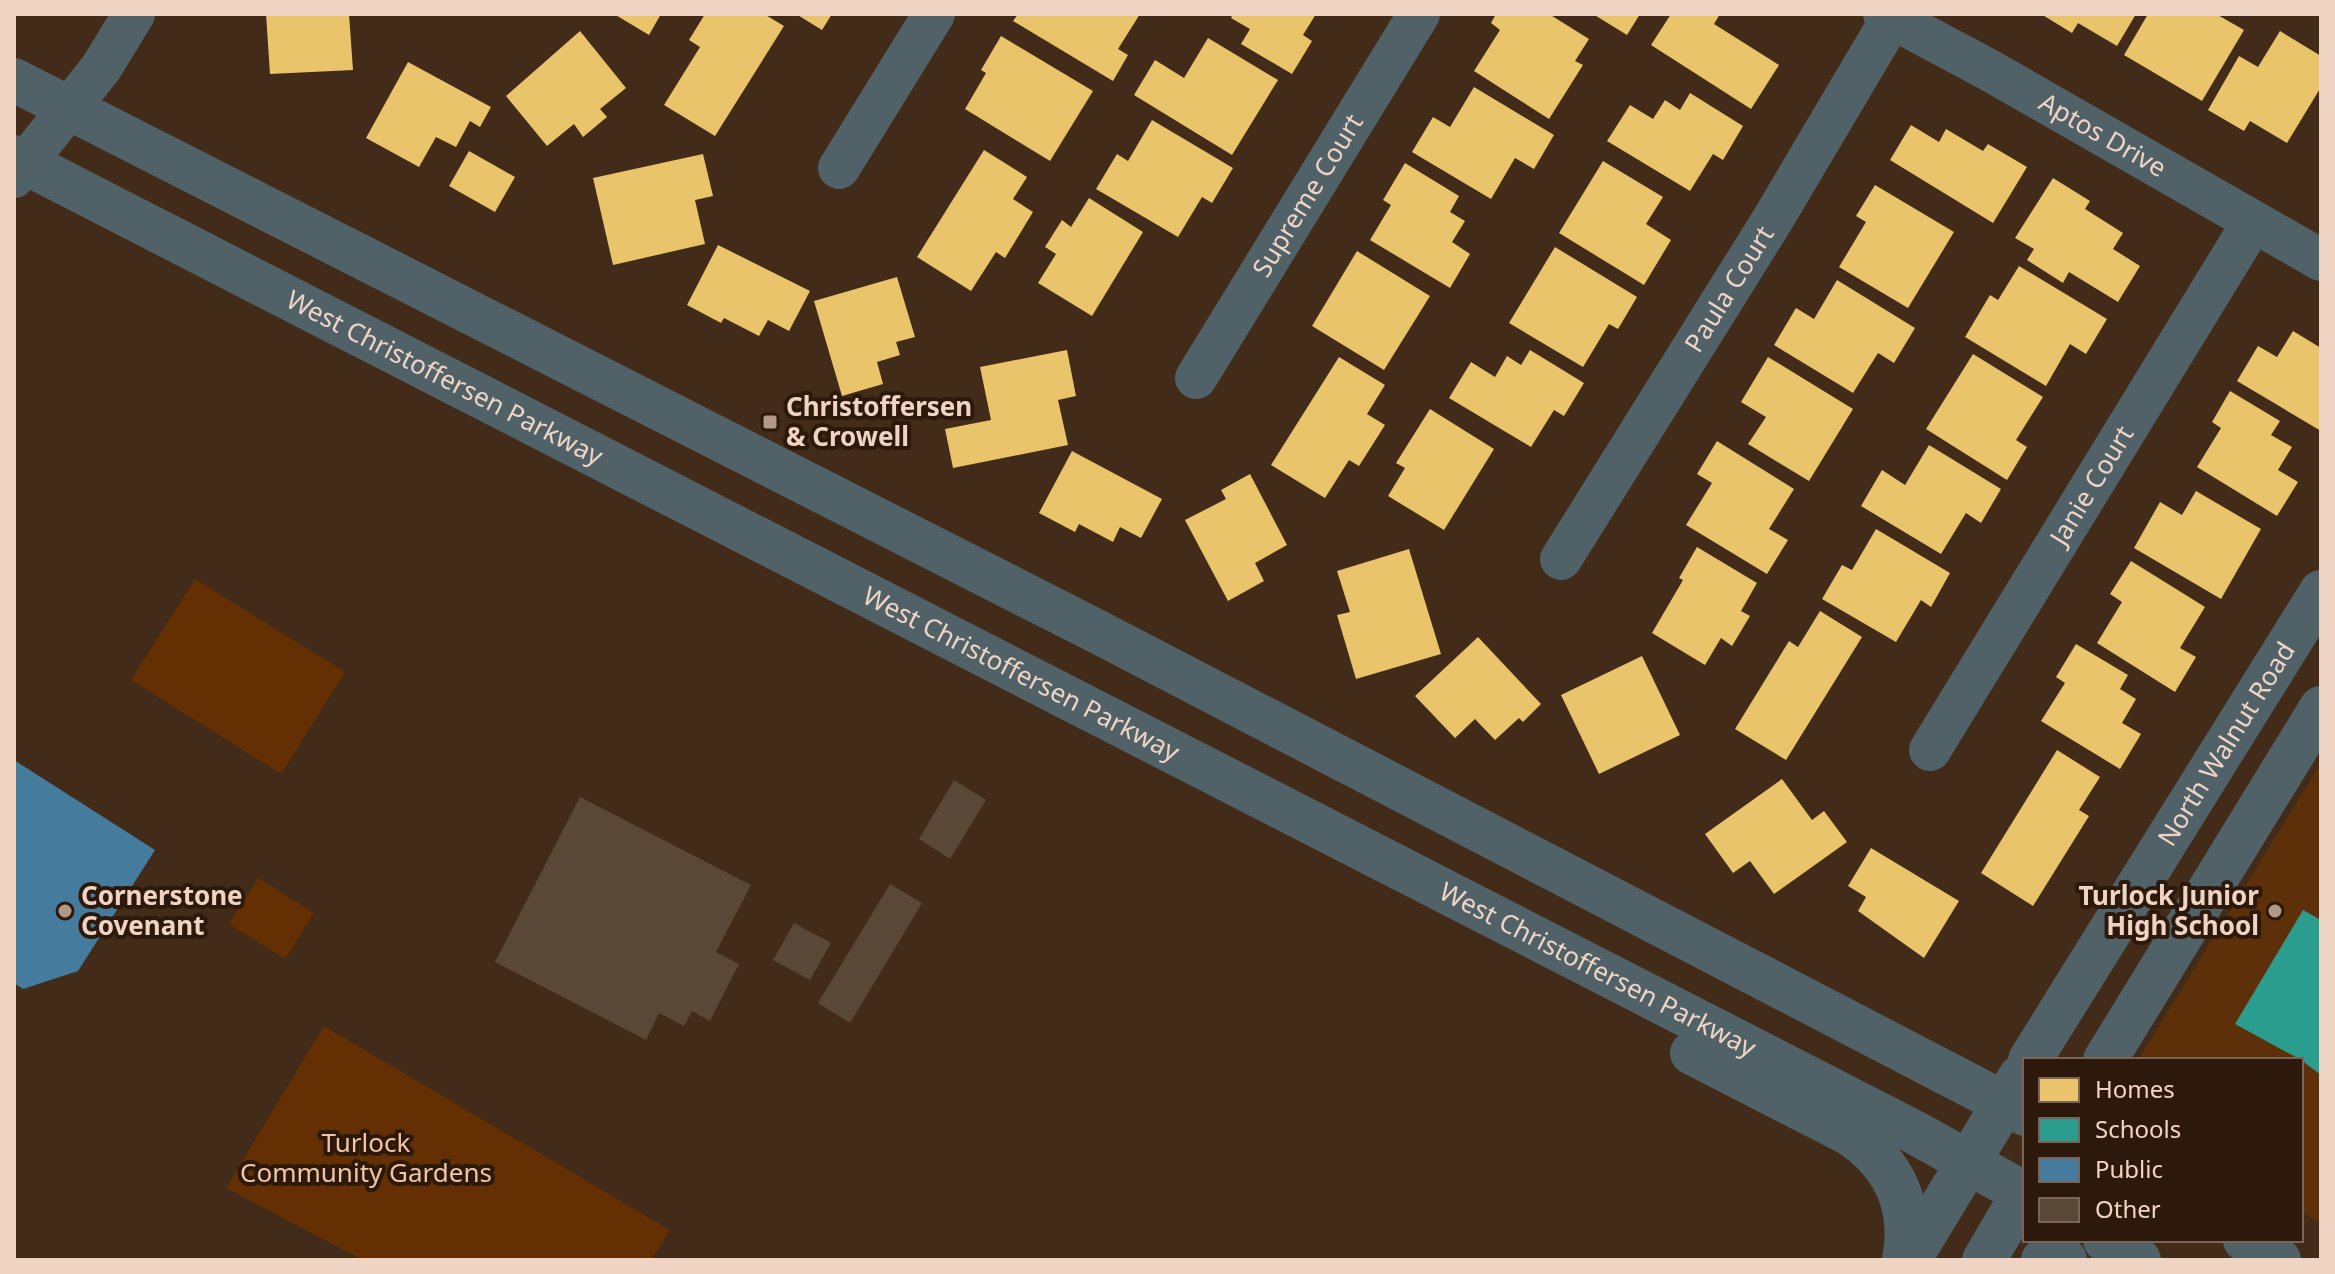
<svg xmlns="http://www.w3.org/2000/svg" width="2335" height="1274" font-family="'Noto Sans',sans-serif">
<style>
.built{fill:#5e3009}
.green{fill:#643003}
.homes{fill:#e9c46a}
.schools{fill:#2a9d8f}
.public{fill:#457b9d}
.building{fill:#594837}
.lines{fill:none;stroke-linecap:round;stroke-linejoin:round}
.minor{stroke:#506168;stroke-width:42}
.tertiary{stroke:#506168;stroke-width:44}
.poi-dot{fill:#b29987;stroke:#2c190c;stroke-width:3}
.labels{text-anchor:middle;stroke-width:8;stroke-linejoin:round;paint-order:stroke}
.street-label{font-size:26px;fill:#efd4c3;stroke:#2c190c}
.poi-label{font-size:26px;font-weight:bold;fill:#efd4c3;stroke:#2c190c;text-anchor:start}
.park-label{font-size:26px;fill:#f2c4a6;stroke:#2c190c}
</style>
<rect width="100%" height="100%" fill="#422b18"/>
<path class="built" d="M 2321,763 L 2321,1223 L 2301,1212 L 2301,1060 L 2138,1060 Z"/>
<path class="green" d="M 195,579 L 345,672 L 281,774 L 131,680 Z
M 258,878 L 314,913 L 285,959 L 229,924 Z
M 324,1026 L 670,1230 L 651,1260 L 363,1260 L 226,1188 Z"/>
<path class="homes" d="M 266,14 L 349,14 L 353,70 L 270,74 Z
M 614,14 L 661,14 L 649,35 Z
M 705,14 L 764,14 L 784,26 L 715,136 L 664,105 L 700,47 L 689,40 Z
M 796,14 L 832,14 L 822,30 Z
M 1018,14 L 1140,14 L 1118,49 L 1128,55 L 1113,81 L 1013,21 Z
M 1233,14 L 1316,14 L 1303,35 L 1312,41 L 1292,74 L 1241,44 L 1250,29 L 1231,18 Z
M 1496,14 L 1549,14 L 1589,39 L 1575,61 L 1583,65 L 1549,119 L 1474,71 L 1500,30 L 1491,23 Z
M 1593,14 L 1640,14 L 1627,35 Z
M 1671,14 L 1720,14 L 1714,24 L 1779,65 L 1751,109 L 1651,45 Z
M 2041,14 L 2136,14 L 2117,46 L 2078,23 L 2072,33 Z
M 2148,14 L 2216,14 L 2244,30 L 2202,101 L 2124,55 Z
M 580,31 L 626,88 L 600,109 L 607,117 L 583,137 L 574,124 L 547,146 L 506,96 Z
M 2280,31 L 2321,56 L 2321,87 L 2287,143 L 2250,121 L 2244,131 L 2208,110 L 2239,56 L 2258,67 Z
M 1001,36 L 1093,91 L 1050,161 L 965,109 L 986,73 L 981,70 Z
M 1208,38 L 1278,80 L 1232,155 L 1134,95 L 1155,60 L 1184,78 Z
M 408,62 L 491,107 L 480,127 L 470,121 L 456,147 L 436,137 L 419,167 L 366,138 Z
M 1474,87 L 1554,135 L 1534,169 L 1515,158 L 1491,199 L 1412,152 L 1433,117 L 1450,127 Z
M 1690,93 L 1743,126 L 1723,160 L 1713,154 L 1690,191 L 1607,141 L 1630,105 L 1653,119 L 1665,100 L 1680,110 Z
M 1152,120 L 1233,168 L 1212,203 L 1202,197 L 1178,237 L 1096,189 L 1117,154 L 1128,161 Z
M 1911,125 L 1939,142 L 1946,129 L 1983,151 L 1988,144 L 2027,167 L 1993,223 L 1890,160 Z
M 984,150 L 1027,177 L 1013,199 L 1033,212 L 1005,258 L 996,252 L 971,291 L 917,257 Z
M 469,151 L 515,177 L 495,212 L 449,186 Z
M 703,154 L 713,196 L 695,200 L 705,244 L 613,265 L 593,178 Z
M 1603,161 L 1663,197 L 1646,224 L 1671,240 L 1644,285 L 1559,233 Z
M 1405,163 L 1459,196 L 1450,212 L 1465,221 L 1452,242 L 1470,254 L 1450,288 L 1370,240 L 1391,205 L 1383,200 Z
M 2053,178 L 2090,201 L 2085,209 L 2123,233 L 2113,249 L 2140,266 L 2118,302 L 2069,272 L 2063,283 L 2027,260 L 2034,249 L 2015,238 Z
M 1875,185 L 1954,232 L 1908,308 L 1839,267 L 1866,222 L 1856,216 Z
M 1089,198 L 1143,232 L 1092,316 L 1038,283 L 1056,254 L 1045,247 L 1062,220 L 1071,227 Z
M 718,245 L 810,291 L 789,331 L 768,320 L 759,336 L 724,318 L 721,323 L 687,305 Z
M 1555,247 L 1637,297 L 1618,329 L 1609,324 L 1583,367 L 1509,323 Z
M 1357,251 L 1430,296 L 1384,370 L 1312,326 Z
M 2019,266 L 2107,319 L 2086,354 L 2070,344 L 2046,386 L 1965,337 L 1990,295 L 1998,300 Z
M 897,277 L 915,337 L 896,342 L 900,355 L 877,362 L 883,384 L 842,396 L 814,301 Z
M 1837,280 L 1915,328 L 1894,363 L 1878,353 L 1853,393 L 1774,345 L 1796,308 L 1814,319 Z
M 2293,331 L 2321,348 L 2321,431 L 2237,381 L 2258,346 L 2277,357 Z
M 1067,350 L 1076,396 L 1058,400 L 1068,445 L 953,468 L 945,429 L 991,420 L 980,367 Z
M 1530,350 L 1584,383 L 1564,416 L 1554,410 L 1531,447 L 1449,398 L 1471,362 L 1495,377 L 1507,356 L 1521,365 Z
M 1973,354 L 2043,397 L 2016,440 L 2027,447 L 2007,480 L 1926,429 Z
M 1339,357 L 1385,385 L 1367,414 L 1385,425 L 1359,466 L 1349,460 L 1325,498 L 1271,465 Z
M 1768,357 L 1853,409 L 1809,481 L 1748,444 L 1766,417 L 1741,402 Z
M 2230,391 L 2280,421 L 2271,435 L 2292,447 L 2278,470 L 2298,482 L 2277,516 L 2197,467 L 2221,428 L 2212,422 Z
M 1430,409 L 1494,449 L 1444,530 L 1388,496 L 1405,468 L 1396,463 Z
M 1717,441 L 1794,489 L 1769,529 L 1788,540 L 1767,574 L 1686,525 L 1712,483 L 1697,474 Z
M 1929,445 L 2001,489 L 1981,523 L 1966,513 L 1941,554 L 1861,506 L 1882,470 L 1905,485 Z
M 1072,451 L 1162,499 L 1141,538 L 1120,527 L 1113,542 L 1079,524 L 1075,532 L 1039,513 Z
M 1250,474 L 1287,545 L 1255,563 L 1264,581 L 1228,601 L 1185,520 L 1226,499 L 1221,490 Z
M 2196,491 L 2261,529 L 2221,599 L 2134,548 L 2160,502 L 2182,515 Z
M 1876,529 L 1950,573 L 1931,607 L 1921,600 L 1896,642 L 1822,599 L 1842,565 L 1852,570 Z
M 1697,547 L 1757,583 L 1741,611 L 1750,616 L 1732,646 L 1721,638 L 1705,665 L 1652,633 L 1683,580 L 1679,578 Z
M 1409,549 L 1441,654 L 1356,679 L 1337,615 L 1350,612 L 1337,571 Z
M 2131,561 L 2205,607 L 2180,648 L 2196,657 L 2175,692 L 2097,643 L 2122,602 L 2110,594 Z
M 1820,611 L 1862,637 L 1786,760 L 1735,729 L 1789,641 L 1798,647 Z
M 1478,637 L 1541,704 L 1523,722 L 1519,718 L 1495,740 L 1475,719 L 1455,738 L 1415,696 Z
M 2076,644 L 2128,675 L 2120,689 L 2136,699 L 2122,723 L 2141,734 L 2120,769 L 2041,721 L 2065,683 L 2056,677 Z
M 1642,656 L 1680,735 L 1599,774 L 1561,695 Z
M 2057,750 L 2100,777 L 2079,810 L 2089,816 L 2033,906 L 1981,873 Z
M 1782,779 L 1812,820 L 1824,811 L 1847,842 L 1774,894 L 1750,861 L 1733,873 L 1705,834 Z
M 1871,848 L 1959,901 L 1924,958 L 1858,911 L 1866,897 L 1848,886 Z"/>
<path class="schools" d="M 2303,910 L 2321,920 L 2321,1075 L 2301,1060 L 2235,1024 Z"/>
<path class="public" d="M 14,760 L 155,850 L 78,971 L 23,989 L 14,983 Z"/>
<path class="building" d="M 954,780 L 986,800 L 950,859 L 919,839 Z
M 580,797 L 751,885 L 716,952 L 739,964 L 710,1021 L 692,1011 L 684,1026 L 659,1013 L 646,1040 L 495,962 Z
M 890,884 L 922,903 L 850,1023 L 818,1003 Z
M 794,923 L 831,943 L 810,980 L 773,960 Z"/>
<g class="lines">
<g class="minor">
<path id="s1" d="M 1884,14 L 1989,70 L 2321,260"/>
<path d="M 839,168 L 934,14"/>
<path d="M 14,177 L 101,68 L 134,14"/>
<path id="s2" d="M 1196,378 L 1419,14"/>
<path id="s3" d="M 1561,559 L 1773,219 L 1892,18"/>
<path id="s4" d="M 1930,750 L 2253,222"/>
</g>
<g class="tertiary">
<path d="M 14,80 L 1100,633 L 2025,1114"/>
<path id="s5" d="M 14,157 L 1914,1132 L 2025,1194"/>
<path d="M 1692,1053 L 1850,1134 C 1895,1164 1914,1207 1904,1260"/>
<path id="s6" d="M 2030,1060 L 2321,592"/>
<path d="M 2105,1060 L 2321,708"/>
<path d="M 2105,1240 L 2139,1260"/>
<path d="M 2245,1240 L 2279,1260"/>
<path d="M 1909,1260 L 2020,1077"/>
<path d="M 1984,1260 L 2025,1190"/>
<path d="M 2043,1260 L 2065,1260"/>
</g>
</g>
<g class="poi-dot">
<rect x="762" y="414" width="16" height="16" rx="4"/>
<circle cx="65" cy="911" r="8"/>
<circle cx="2275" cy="911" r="8"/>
</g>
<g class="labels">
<g class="street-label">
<text dy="9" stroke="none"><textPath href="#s1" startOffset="250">Aptos Drive</textPath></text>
<text dy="9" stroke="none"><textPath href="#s2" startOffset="214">Supreme Court</textPath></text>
<text dy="9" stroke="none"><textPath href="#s3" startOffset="318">Paula Court</textPath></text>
<text dy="9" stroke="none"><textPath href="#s5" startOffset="484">West Christoffersen Parkway</textPath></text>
<text dy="9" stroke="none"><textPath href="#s4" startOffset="310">Janie Court</textPath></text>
<text dy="9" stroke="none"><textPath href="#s5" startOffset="1132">West Christoffersen Parkway</textPath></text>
<text dy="9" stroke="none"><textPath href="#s6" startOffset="372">North Walnut Road</textPath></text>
<text dy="9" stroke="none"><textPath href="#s5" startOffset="1780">West Christoffersen Parkway</textPath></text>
</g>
<g class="poi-label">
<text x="786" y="416">Christoffersen<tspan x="786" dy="30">&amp; Crowell</tspan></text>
<text x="81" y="905">Cornerstone<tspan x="81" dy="30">Covenant</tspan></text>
<text x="2259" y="905" text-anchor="end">Turlock Junior<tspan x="2259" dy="30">High School</tspan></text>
</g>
<g class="park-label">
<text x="366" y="1152">Turlock<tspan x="366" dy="30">Community Gardens</tspan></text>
</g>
</g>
<rect width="2335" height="1274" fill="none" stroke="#efd4c3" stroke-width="32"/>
<rect x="2023" y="1058" width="280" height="184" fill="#2c190c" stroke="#7a6455" stroke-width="2"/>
<rect x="2039" y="1078" width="40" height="24" fill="#e9c46a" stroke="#7a6455" stroke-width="2"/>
<text x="2095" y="1098" font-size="24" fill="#efd4c3">Homes</text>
<rect x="2039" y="1118" width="40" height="24" fill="#2a9d8f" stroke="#7a6455" stroke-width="2"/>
<text x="2095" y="1138" font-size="24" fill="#efd4c3">Schools</text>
<rect x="2039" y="1158" width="40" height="24" fill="#457b9d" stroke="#7a6455" stroke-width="2"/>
<text x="2095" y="1178" font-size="24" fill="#efd4c3">Public</text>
<rect x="2039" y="1198" width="40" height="24" fill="#594837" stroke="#7a6455" stroke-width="2"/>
<text x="2095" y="1218" font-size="24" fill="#efd4c3">Other</text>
</svg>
